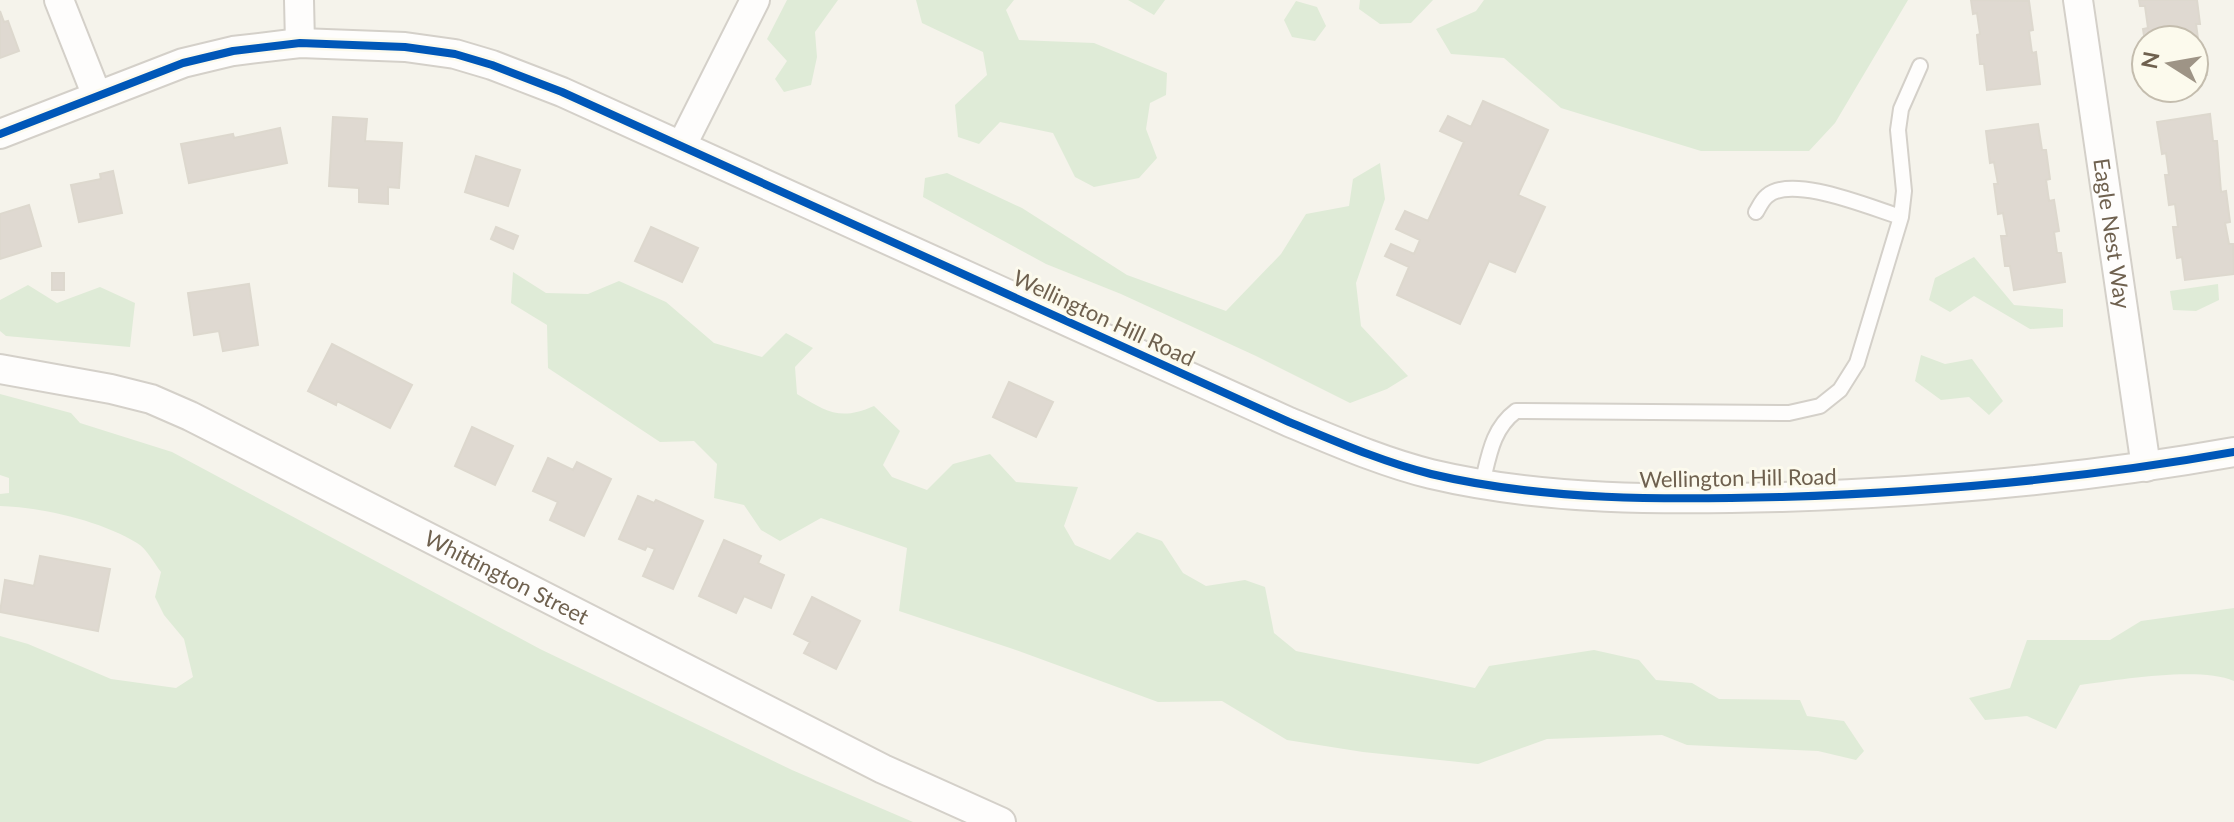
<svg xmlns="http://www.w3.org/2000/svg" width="2234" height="822" font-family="Lato,sans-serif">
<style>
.green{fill:#dfebd7}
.building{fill:#dfd9d1;stroke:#ddd8ce;stroke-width:2}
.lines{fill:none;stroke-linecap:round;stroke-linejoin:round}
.service-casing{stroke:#d4d0c9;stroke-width:18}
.minor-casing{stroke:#d4d0c9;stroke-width:32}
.service{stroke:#fefdfc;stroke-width:14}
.minor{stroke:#fefdfc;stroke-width:28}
.cycleway-casing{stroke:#fcfaed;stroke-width:13}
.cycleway{stroke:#0057b8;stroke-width:8}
.labels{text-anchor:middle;stroke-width:6;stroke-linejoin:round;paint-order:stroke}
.street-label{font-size:22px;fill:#6f614f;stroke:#fcfaed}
</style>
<rect width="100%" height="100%" fill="#f5f3eb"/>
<path class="green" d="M 787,0 L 838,0 L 815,32 L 817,57 L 811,85 L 784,92 L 775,79 L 787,61 L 767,39 Z
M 916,0 L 1014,0 L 1006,10 L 1019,40 L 1094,43 L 1167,73 L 1166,95 L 1150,103 L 1146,129 L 1157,158 L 1139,178 L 1094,187 L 1075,177 L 1053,133 L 1000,122 L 979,144 L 958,137 L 955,105 L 987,75 L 983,52 L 922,23 Z
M 1128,0 L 1165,0 L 1154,15 Z
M 1360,0 L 1433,0 L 1411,23 L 1380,24 L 1359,9 Z
M 1484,0 L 1908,0 L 1835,123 L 1809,151 L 1701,151 L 1561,108 L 1504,58 L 1451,54 L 1436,29 L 1476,11 Z
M 1296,1 L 1317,7 L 1326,26 L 1315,41 L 1292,37 L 1284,20 Z
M 1380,163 L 1385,199 L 1356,283 L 1361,326 L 1408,376 L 1387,389 L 1350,403 L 1256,356 L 1121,294 L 1046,264 L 923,197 L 925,178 L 947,173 L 1022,208 L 1127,275 L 1226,311 L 1281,254 L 1306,214 L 1349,206 L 1353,179 Z
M 1974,257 L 2014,305 L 2063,309 L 2063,327 L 2030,329 L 1974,296 L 1950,312 L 1929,300 L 1935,278 Z
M 513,272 L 546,293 L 588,294 L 619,281 L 666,302 L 714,343 L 762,357 L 786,333 L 813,348 L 795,367 L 797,394 C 827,412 840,421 874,406 L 900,431 L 883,465 L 892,477 L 927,490 L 953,464 L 990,454 L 1016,482 L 1078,487 L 1064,526 L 1075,545 L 1110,560 L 1137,532 L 1162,541 L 1183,573 L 1206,586 L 1245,580 L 1265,587 L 1274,633 L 1296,651 L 1475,688 L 1489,666 L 1594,650 L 1639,660 L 1656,680 L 1692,683 L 1719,699 L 1800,700 L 1807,716 L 1844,721 L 1864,751 L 1856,760 L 1818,751 L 1687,745 L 1662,735 L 1547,739 L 1478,764 L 1363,752 L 1287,740 L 1222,701 L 1158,702 L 1013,649 L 899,611 L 907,548 L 821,518 L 780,541 L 761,530 L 744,505 L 714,498 L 717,464 L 694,441 L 660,442 L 548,368 L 547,325 L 511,303 Z
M 2218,284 L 2219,300 L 2196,311 L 2173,310 L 2170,291 Z
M 28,285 L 57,303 L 100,287 L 135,303 L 130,347 L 6,336 L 0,331 L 0,300 Z
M 1921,355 L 1945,364 L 1972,359 L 2003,401 L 1989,415 L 1969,397 L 1941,400 L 1915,381 Z
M 0,394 L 71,413 L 80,423 L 172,452 L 540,649 L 792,770 L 913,822 L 0,822 L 0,636 L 28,644 L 111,679 L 176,688 L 193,677 L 184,639 L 164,615 L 155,597 L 161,572 C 154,563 147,549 137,543 C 101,521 42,507 0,506 L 0,494 L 9,493 L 9,478 L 0,475 Z
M 2234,608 L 2234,681 C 2199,666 2119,680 2080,685 L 2056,729 L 2027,716 L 1985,720 L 1969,698 L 2010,688 L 2027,640 L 2110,640 L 2141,621 Z"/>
<path class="building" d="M 1971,0 L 2029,1 L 2033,30 L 2029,31 L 2032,53 L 2036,52 L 2040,84 L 1987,90 L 1984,64 L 1980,64 L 1977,35 L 1980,34 L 1977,13 L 1973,14 Z
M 2139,0 L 2197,0 L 2200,24 L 2196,24 L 2199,46 L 2203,45 L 2207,75 L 2194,77 L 2194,40 L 2146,40 L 2146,49 L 2143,29 L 2148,28 L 2145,6 L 2140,6 Z
M 0,11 L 4,22 L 8,21 L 19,51 L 0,58 Z
M 1483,101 L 1548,130 L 1518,195 L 1545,207 L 1515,272 L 1489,261 L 1460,324 L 1397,295 L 1409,267 L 1385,256 L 1391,244 L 1414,254 L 1420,240 L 1396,229 L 1405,211 L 1428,221 L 1464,142 L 1440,131 L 1448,116 L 1471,127 Z
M 2210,114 L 2213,141 L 2217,141 L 2221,192 L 2226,191 L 2230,222 L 2225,223 L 2229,244 L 2233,244 L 2234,274 L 2185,280 L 2182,257 L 2177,258 L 2173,227 L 2178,227 L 2175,204 L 2169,205 L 2165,175 L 2169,175 L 2166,153 L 2162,154 L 2157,122 Z
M 333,117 L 367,119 L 365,141 L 402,143 L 399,188 L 388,187 L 388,204 L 359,202 L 359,188 L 329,186 Z
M 2038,124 L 2042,150 L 2046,150 L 2050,179 L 2046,180 L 2049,201 L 2054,200 L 2059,231 L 2054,232 L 2057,253 L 2061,253 L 2065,282 L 2014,290 L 2010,266 L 2005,266 L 2001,236 L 2007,236 L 2003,213 L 1998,214 L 1994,184 L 1998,184 L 1994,162 L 1990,163 L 1986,131 Z
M 280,128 L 287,163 L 189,183 L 181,144 L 233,134 L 234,138 Z
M 476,156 L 520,170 L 508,206 L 465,192 Z
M 113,171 L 122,213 L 79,222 L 71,185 L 101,179 L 100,174 Z
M 29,205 L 41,246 L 0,259 L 0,214 Z
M 496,227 L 518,236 L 513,249 L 491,239 Z
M 651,227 L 698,248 L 682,282 L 635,261 Z
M 52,273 L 64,273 L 64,290 L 52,290 Z
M 249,284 L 258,345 L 223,351 L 219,331 L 194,335 L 188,293 Z
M 332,344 L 412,385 L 390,428 L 337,401 L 336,405 L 308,391 Z
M 1009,382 L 1053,402 L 1036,437 L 993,417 Z
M 472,427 L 513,446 L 495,485 L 455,466 Z
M 548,458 L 573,470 L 577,462 L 611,479 L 584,536 L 550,520 L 558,502 L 533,491 Z
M 638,496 L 654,503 L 656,500 L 703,521 L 673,589 L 643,576 L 655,549 L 647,546 L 645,550 L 619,539 Z
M 724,540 L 761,556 L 758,563 L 784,575 L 771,608 L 744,596 L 736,613 L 699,596 Z
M 40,556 L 110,569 L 98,631 L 0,612 L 5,580 L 34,586 Z
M 812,597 L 860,621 L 836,669 L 804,653 L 810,642 L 794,634 Z"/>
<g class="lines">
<defs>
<path id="service" d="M 1756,212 C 1759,207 1762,200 1767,196 C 1792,174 1871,208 1901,217
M 1482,484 C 1489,456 1492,429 1516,411 L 1789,413 L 1820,406 L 1840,390 L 1857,363 L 1901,217 L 1904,191 L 1898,130 L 1901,109 L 1920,66"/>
<g id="minor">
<path d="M 59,0 L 97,96"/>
<path d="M 299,0 L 300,43"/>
<path id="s1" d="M 2078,0 L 2146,467"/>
<path d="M 0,134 L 183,63 L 233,51 L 300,43 L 405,47 L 455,54 L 492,65 L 562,92 L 1289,422 C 1335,441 1382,462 1431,474 C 1545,501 1666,500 1782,497 C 1934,492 2084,479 2234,452"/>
<path d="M 682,145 L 755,0"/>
<path id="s2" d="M 0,369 L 111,389 L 151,399 L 190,416 L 883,769 L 1001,822"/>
</g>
</defs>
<use href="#service" class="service-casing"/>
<use href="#minor" class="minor-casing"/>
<use href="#service" class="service"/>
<use href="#minor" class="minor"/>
<defs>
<path id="cycleway" d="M 0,134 L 183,63 L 233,51 L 300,43 L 405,47 L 455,54 L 492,65 L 562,92 L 1289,422 C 1335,441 1382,462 1431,474 C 1545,501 1666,500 1782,497 C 1934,492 2084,479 2234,452"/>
</defs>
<use href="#cycleway" class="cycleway-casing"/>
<use href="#cycleway" class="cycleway"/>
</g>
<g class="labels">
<g class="street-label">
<text dy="8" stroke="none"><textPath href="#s1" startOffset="236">Eagle Nest Way</textPath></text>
<text transform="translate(1104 318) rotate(25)" y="8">Wellington Hill Road</text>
<text transform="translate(1738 478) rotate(-1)" y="8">Wellington Hill Road</text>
<text dy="8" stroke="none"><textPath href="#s2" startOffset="552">Whittington Street</textPath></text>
</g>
</g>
<g transform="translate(2170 64) rotate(281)"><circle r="38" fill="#fcfaed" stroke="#c4bdae" stroke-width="2"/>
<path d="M0-6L14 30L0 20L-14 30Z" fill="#9e9486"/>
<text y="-12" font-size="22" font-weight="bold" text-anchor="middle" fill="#6f614f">N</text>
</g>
</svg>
